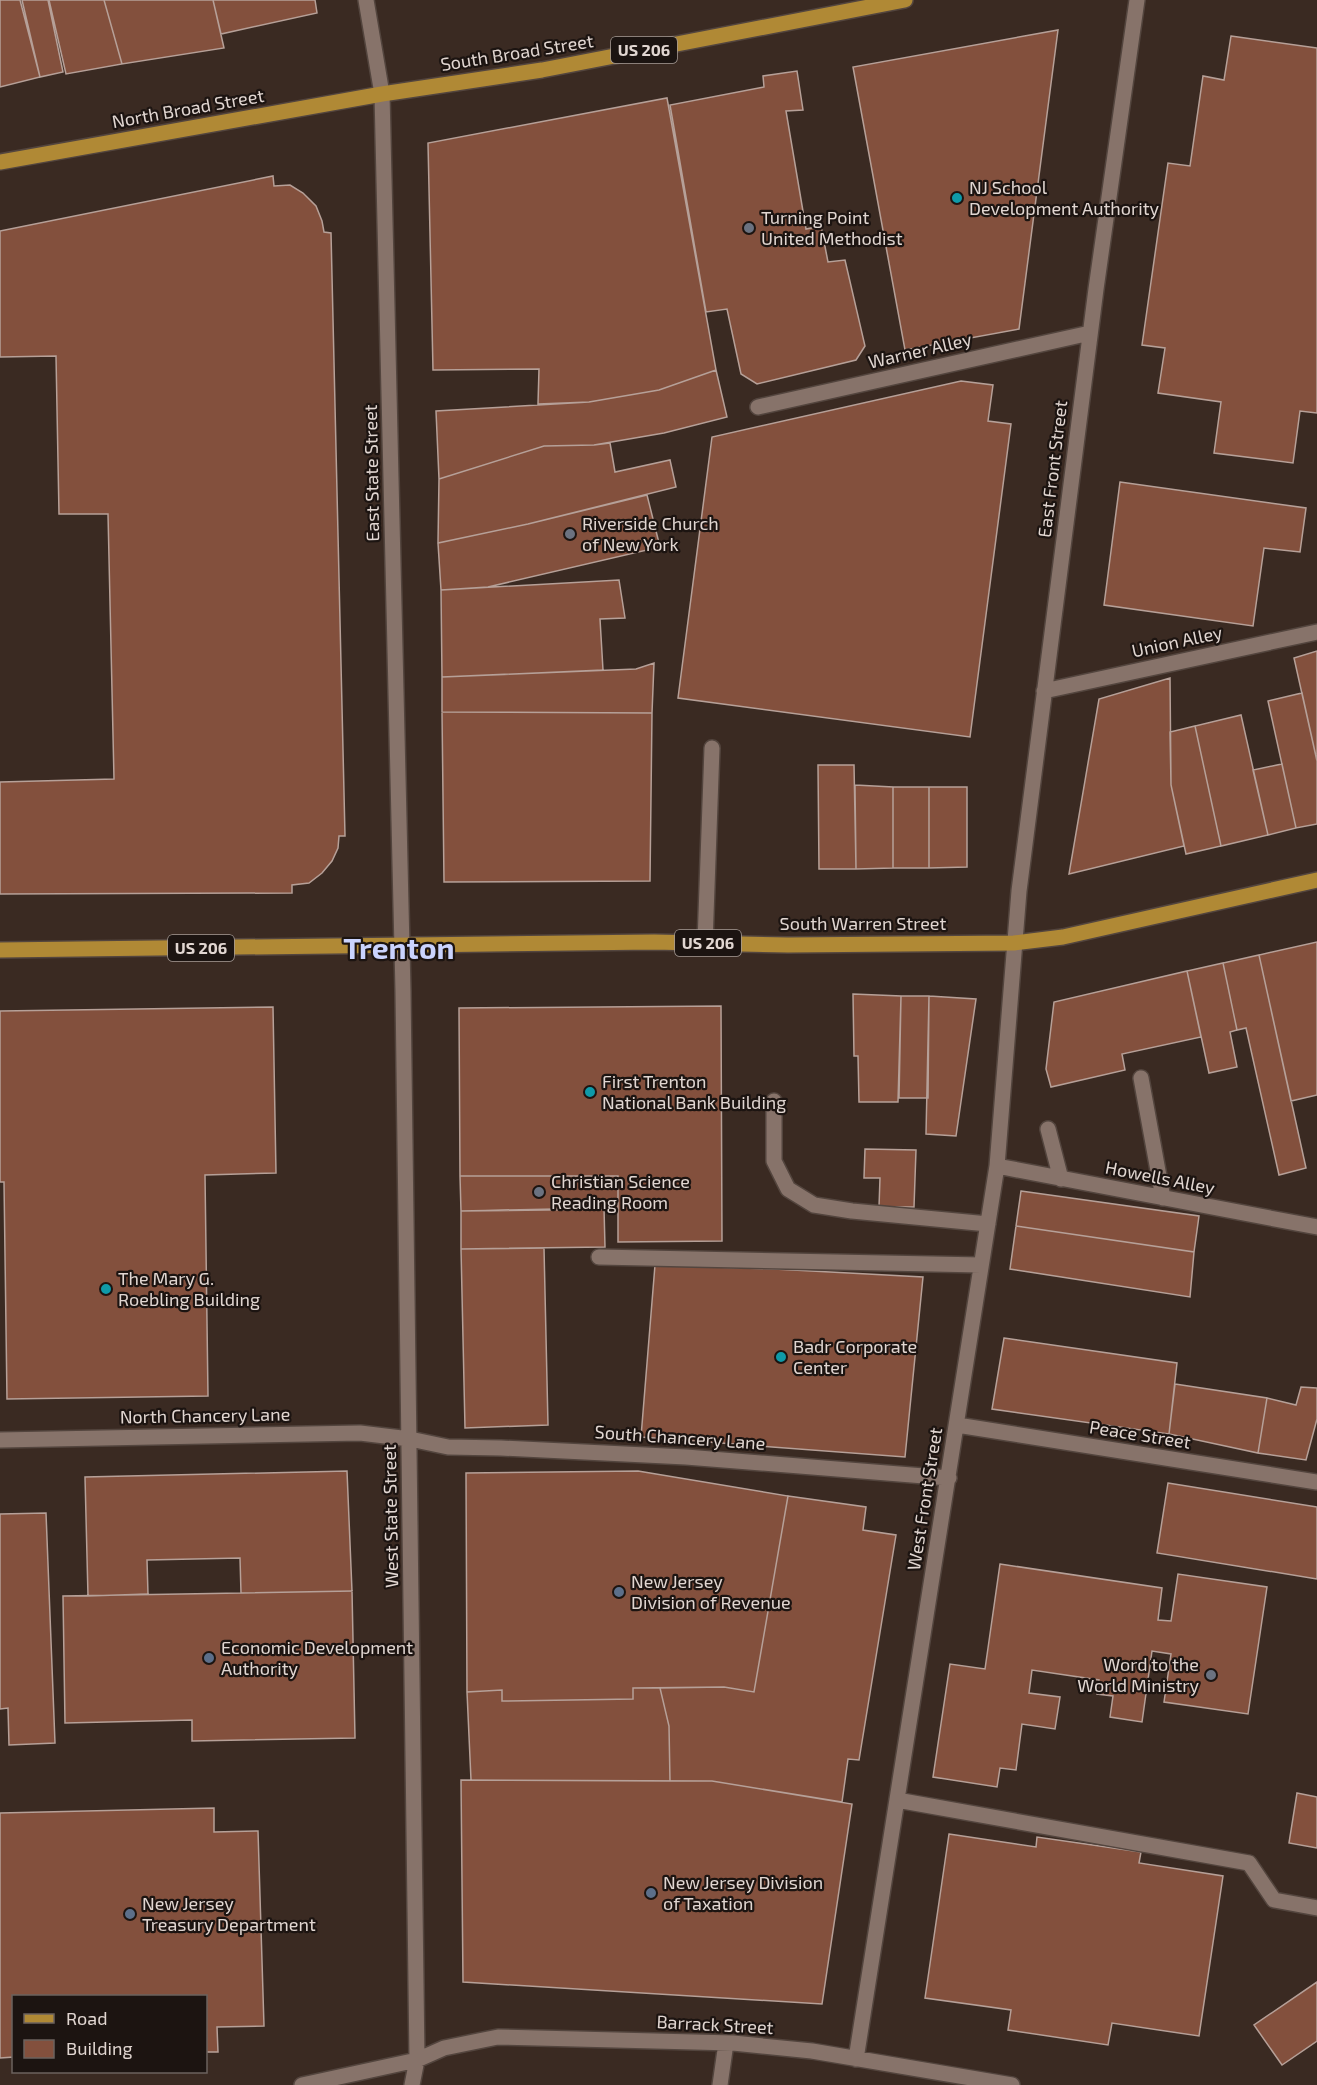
<svg xmlns="http://www.w3.org/2000/svg" width="1317" height="2085" font-family="'Exo 2',sans-serif">
<style>
.building{fill:#83503d;stroke:#b6a098;stroke-width:1.5}
.lines{fill:none;stroke-linecap:round;stroke-linejoin:round}
.minor-casing{stroke:#53453e;stroke-width:18}
.major-casing{stroke:#53453e;stroke-width:18}
.minor{stroke:#87736a;stroke-width:15}
.major{stroke:#b08935;stroke-width:15}
.culture-dot{fill:#0f9aa8;stroke:#1c1411;stroke-width:2}
.worship-dot{fill:#6b7280;stroke:#1c1411;stroke-width:2}
.service-dot{fill:#5c6f8a;stroke:#1c1411;stroke-width:2}
.labels{text-anchor:middle;stroke-width:4.5;stroke-linejoin:round;paint-order:stroke}
.shield{fill:#1c1411;stroke:#a69c97;stroke-width:1.5}
.shield-label{font-size:16px;font-weight:bold;fill:#e1d6d1}
.street-label{font-size:18px;fill:#e1d6d1;stroke:#1c1411}
.poi-label{font-size:18px;fill:#e1d6d1;stroke:#1c1411;text-anchor:start}
.town-label{font-size:30px;font-weight:bold;fill:#cad3fd;stroke:#1c1411}
</style>
<rect width="100%" height="100%" fill="#3a2a22"/>
<path class="building" d="M 0,0 L 20,0 L 40,77 L 0,87 Z
M 22,0 L 48,0 L 63,72 L 40,77 Z
M 49,0 L 104,0 L 122,64 L 66,74 Z
M 104,0 L 213,0 L 224,48 L 122,64 Z
M 213,0 L 315,0 L 317,13 L 221,34 Z
M 1058,30 L 1019,329 L 905,350 L 853,67 Z
M 1231,36 L 1317,48 L 1317,413 L 1300,411 L 1293,463 L 1214,453 L 1221,402 L 1158,393 L 1165,348 L 1142,345 L 1168,163 L 1190,166 L 1203,76 L 1224,80 Z
M 797,71 L 803,110 L 786,111 L 806,229 L 821,226 L 828,262 L 845,260 L 865,346 L 856,360 L 757,384 L 741,374 L 727,309 L 706,312 L 670,105 L 764,87 L 763,76 Z
M 667,98 L 716,370 L 659,390 L 589,402 L 538,404 L 539,369 L 433,370 L 428,143 Z
M 273,176 L 274,186 L 290,185 L 303,193 L 316,206 L 322,221 L 324,232 L 331,233 L 345,836 L 339,836 L 338,848 L 332,861 L 322,873 L 309,883 L 292,885 L 292,893 L 0,894 L 0,782 L 114,779 L 108,514 L 59,514 L 56,356 L 0,357 L 0,231 Z
M 716,370 L 727,417 L 664,433 L 594,445 L 544,446 L 439,479 L 436,411 L 589,402 L 659,390 Z
M 961,381 L 993,385 L 988,421 L 1011,424 L 970,737 L 678,698 L 712,437 Z
M 610,443 L 615,472 L 670,460 L 676,487 L 528,524 L 438,543 L 439,479 L 544,446 L 594,445 Z
M 1120,482 L 1306,508 L 1300,552 L 1264,548 L 1253,626 L 1104,605 Z
M 647,495 L 660,547 L 488,587 L 441,590 L 438,543 L 528,524 Z
M 619,580 L 625,618 L 600,619 L 603,670 L 442,677 L 441,590 Z
M 1317,651 L 1317,761 L 1294,658 Z
M 654,663 L 652,713 L 442,712 L 442,677 L 636,669 Z
M 1170,678 L 1171,785 L 1184,846 L 1069,874 L 1099,699 Z
M 1302,693 L 1317,761 L 1317,824 L 1296,828 L 1268,701 Z
M 442,712 L 652,713 L 650,881 L 444,882 Z
M 1241,715 L 1268,835 L 1221,846 L 1195,726 Z
M 1195,726 L 1221,846 L 1186,854 L 1171,785 L 1170,732 Z
M 1282,764 L 1296,828 L 1268,835 L 1253,770 Z
M 818,765 L 854,765 L 856,869 L 819,869 Z
M 855,785 L 893,787 L 893,868 L 856,869 Z
M 893,787 L 929,787 L 929,868 L 893,868 Z
M 929,787 L 967,787 L 967,867 L 929,868 Z
M 1317,942 L 1317,1095 L 1291,1101 L 1259,955 Z
M 1259,955 L 1306,1168 L 1279,1175 L 1246,1028 L 1237,1030 L 1223,963 Z
M 1223,963 L 1237,1030 L 1230,1032 L 1237,1067 L 1209,1073 L 1187,971 Z
M 1187,971 L 1201,1037 L 1122,1054 L 1125,1070 L 1051,1087 L 1046,1069 L 1054,1002 Z
M 853,994 L 901,996 L 898,1102 L 859,1102 L 858,1056 L 854,1056 Z
M 901,996 L 929,996 L 928,1098 L 899,1098 Z
M 929,996 L 976,999 L 956,1136 L 926,1134 Z
M 721,1006 L 722,1241 L 618,1242 L 618,1176 L 460,1176 L 459,1008 Z
M 273,1007 L 276,1173 L 205,1175 L 208,1396 L 7,1399 L 4,1182 L 0,1182 L 0,1011 Z
M 865,1149 L 916,1150 L 914,1207 L 879,1207 L 880,1178 L 864,1178 Z
M 460,1176 L 618,1176 L 618,1209 L 461,1211 Z
M 1021,1191 L 1199,1216 L 1194,1252 L 1016,1226 Z
M 604,1208 L 605,1247 L 461,1249 L 461,1211 Z
M 1016,1226 L 1194,1252 L 1190,1297 L 1010,1269 Z
M 544,1248 L 548,1425 L 465,1428 L 461,1249 Z
M 655,1265 L 774,1269 L 923,1277 L 905,1457 L 641,1437 Z
M 1004,1338 L 1177,1363 L 1169,1434 L 992,1409 Z
M 1175,1384 L 1267,1398 L 1258,1453 L 1169,1434 Z
M 1301,1387 L 1317,1388 L 1317,1419 L 1306,1460 L 1258,1453 L 1267,1398 L 1296,1405 Z
M 347,1471 L 352,1591 L 241,1593 L 240,1558 L 147,1560 L 148,1594 L 88,1596 L 85,1477 Z
M 638,1471 L 788,1496 L 754,1692 L 724,1687 L 633,1688 L 633,1699 L 502,1701 L 502,1690 L 467,1692 L 466,1473 Z
M 1168,1483 L 1317,1507 L 1317,1579 L 1157,1553 Z
M 788,1496 L 866,1507 L 863,1530 L 896,1535 L 859,1760 L 848,1759 L 842,1802 L 712,1781 L 670,1781 L 669,1726 L 660,1688 L 724,1687 L 754,1692 Z
M 46,1513 L 55,1743 L 9,1745 L 8,1708 L 0,1709 L 0,1514 Z
M 1000,1564 L 1162,1588 L 1158,1620 L 1171,1621 L 1178,1574 L 1267,1587 L 1248,1714 L 1164,1702 L 1171,1654 L 1152,1651 L 1142,1722 L 1110,1717 L 1113,1696 L 1097,1694 L 1099,1680 L 1032,1670 L 1029,1693 L 1060,1697 L 1055,1729 L 1022,1724 L 1016,1770 L 1000,1768 L 997,1787 L 933,1777 L 950,1664 L 985,1669 Z
M 352,1591 L 355,1738 L 192,1741 L 192,1720 L 65,1723 L 63,1596 Z
M 633,1688 L 660,1688 L 669,1726 L 670,1781 L 471,1780 L 467,1692 L 502,1690 L 502,1701 L 633,1699 Z
M 461,1780 L 712,1781 L 852,1804 L 822,2004 L 463,1982 Z
M 1297,1793 L 1317,1797 L 1317,1848 L 1289,1843 Z
M 214,1808 L 214,1832 L 258,1831 L 264,2026 L 217,2027 L 218,2052 L 206,2052 L 206,1996 L 14,1996 L 14,2057 L 0,2058 L 0,1813 Z
M 949,1834 L 1036,1847 L 1037,1837 L 1141,1852 L 1139,1863 L 1223,1876 L 1199,2036 L 1112,2023 L 1108,2045 L 1008,2030 L 1011,2010 L 925,1998 Z
M 1317,1982 L 1317,2041 L 1282,2065 L 1254,2025 Z"/>
<g class="lines">
<defs>
<path id="minor" d="M 366,0 L 382,94 L 403,991 L 417,2060 L 412,2085
M 758,407 L 1090,333
M 1044,691 L 1317,632
M 705,943 L 712,748
M 1141,1078 L 1163,1198
M 774,1101 L 774,1161 L 788,1189 L 814,1205 L 852,1211 L 988,1224
M 1048,1129 L 1061,1179
M 997,1166 L 1317,1227
M 599,1257 L 981,1265
M 957,1425 L 1317,1482
M 0,1440 L 360,1433 L 410,1439 L 448,1447 L 501,1448 L 686,1457 L 949,1478
M 897,1800 L 1249,1863 L 1274,1900 L 1317,1908
M 856,2059 L 997,1166 L 1019,891 L 1096,289 L 1137,0
M 302,2085 L 417,2060 L 444,2048 L 498,2037 L 733,2043 L 812,2051 L 1012,2085
M 720,2085 L 726,2043"/>
<path id="major" d="M 0,162 L 382,94 L 542,70 L 905,0
M 0,950 L 654,942 L 788,945 L 1014,943 L 1063,937 L 1317,880"/>
</defs>
<use href="#minor" class="minor-casing"/>
<use href="#major" class="major-casing"/>
<use href="#minor" class="minor"/>
<use href="#major" class="major"/>
</g>
<g class="culture-dot">
<circle cx="957" cy="198" r="6"/>
<circle cx="590" cy="1092" r="6"/>
<circle cx="106" cy="1289" r="6"/>
<circle cx="781" cy="1357" r="6"/>
</g>
<g class="worship-dot">
<circle cx="749" cy="228" r="6"/>
<circle cx="570" cy="534" r="6"/>
<circle cx="539" cy="1192" r="6"/>
<circle cx="1211" cy="1675" r="6"/>
</g>
<g class="service-dot">
<circle cx="619" cy="1592" r="6"/>
<circle cx="209" cy="1658" r="6"/>
<circle cx="651" cy="1893" r="6"/>
<circle cx="130" cy="1914" r="6"/>
</g>
<g class="labels">
<g class="shield">
<rect x="611" y="37" width="66" height="26" rx="4.5"/>
<rect x="675" y="930" width="66" height="26" rx="4.5"/>
<rect x="168" y="935" width="66" height="26" rx="4.5"/>
</g>
<g class="shield-label">
<text x="644" y="56">US 206</text>
<text x="708" y="949">US 206</text>
<text x="201" y="954">US 206</text>
</g>
<g class="street-label">
<text transform="translate(517 53) rotate(-9)" y="6">South Broad Street</text>
<text transform="translate(188 109) rotate(-10)" y="6">North Broad Street</text>
<text transform="translate(920 351) rotate(-13)" y="6">Warner Alley</text>
<text transform="translate(1053 469) rotate(-83)" y="6">East Front Street</text>
<text transform="translate(372 473) rotate(-91)" y="6">East State Street</text>
<text transform="translate(1177 642) rotate(-12)" y="6">Union Alley</text>
<text x="863" y="930">South Warren Street</text>
<text transform="translate(1160 1178) rotate(11)" y="6">Howells Alley</text>
<text transform="translate(205 1416) rotate(-1)" y="6">North Chancery Lane</text>
<text transform="translate(1140 1435) rotate(9)" y="6">Peace Street</text>
<text transform="translate(680 1438) rotate(4)" y="6">South Chancery Lane</text>
<text transform="translate(925 1499) rotate(-81)" y="6">West Front Street</text>
<text transform="translate(391 1516) rotate(-91)" y="6">West State Street</text>
<text transform="translate(715 2025) rotate(3)" y="6">Barrack Street</text>
</g>
<g class="poi-label">
<text x="969" y="194">NJ School<tspan x="969" dy="21">Development Authority</tspan></text>
<text x="761" y="224">Turning Point<tspan x="761" dy="21">United Methodist</tspan></text>
<text x="582" y="530">Riverside Church<tspan x="582" dy="21">of New York</tspan></text>
<text x="602" y="1088">First Trenton<tspan x="602" dy="21">National Bank Building</tspan></text>
<text x="551" y="1188">Christian Science<tspan x="551" dy="21">Reading Room</tspan></text>
<text x="118" y="1285">The Mary G.<tspan x="118" dy="21">Roebling Building</tspan></text>
<text x="793" y="1353">Badr Corporate<tspan x="793" dy="21">Center</tspan></text>
<text x="631" y="1588">New Jersey<tspan x="631" dy="21">Division of Revenue</tspan></text>
<text x="221" y="1654">Economic Development<tspan x="221" dy="21">Authority</tspan></text>
<text x="1199" y="1671" text-anchor="end">Word to the<tspan x="1199" dy="21">World Ministry</tspan></text>
<text x="663" y="1889">New Jersey Division<tspan x="663" dy="21">of Taxation</tspan></text>
<text x="142" y="1910">New Jersey<tspan x="142" dy="21">Treasury Department</tspan></text>
</g>
<g class="town-label">
<text x="399" y="959">Trenton</text>
</g>
</g>
<rect x="12" y="1995" width="195" height="78" fill="#1c1411" stroke="#6b625e" stroke-width="1.5"/>
<rect x="24" y="2014" width="30" height="9" fill="#b08935" stroke="#6b625e" stroke-width="1.5"/>
<text x="66" y="2025" font-size="18" fill="#e1d6d1">Road</text>
<rect x="24" y="2040" width="30" height="18" fill="#83503d" stroke="#6b625e" stroke-width="1.5"/>
<text x="66" y="2055" font-size="18" fill="#e1d6d1">Building</text>
</svg>
